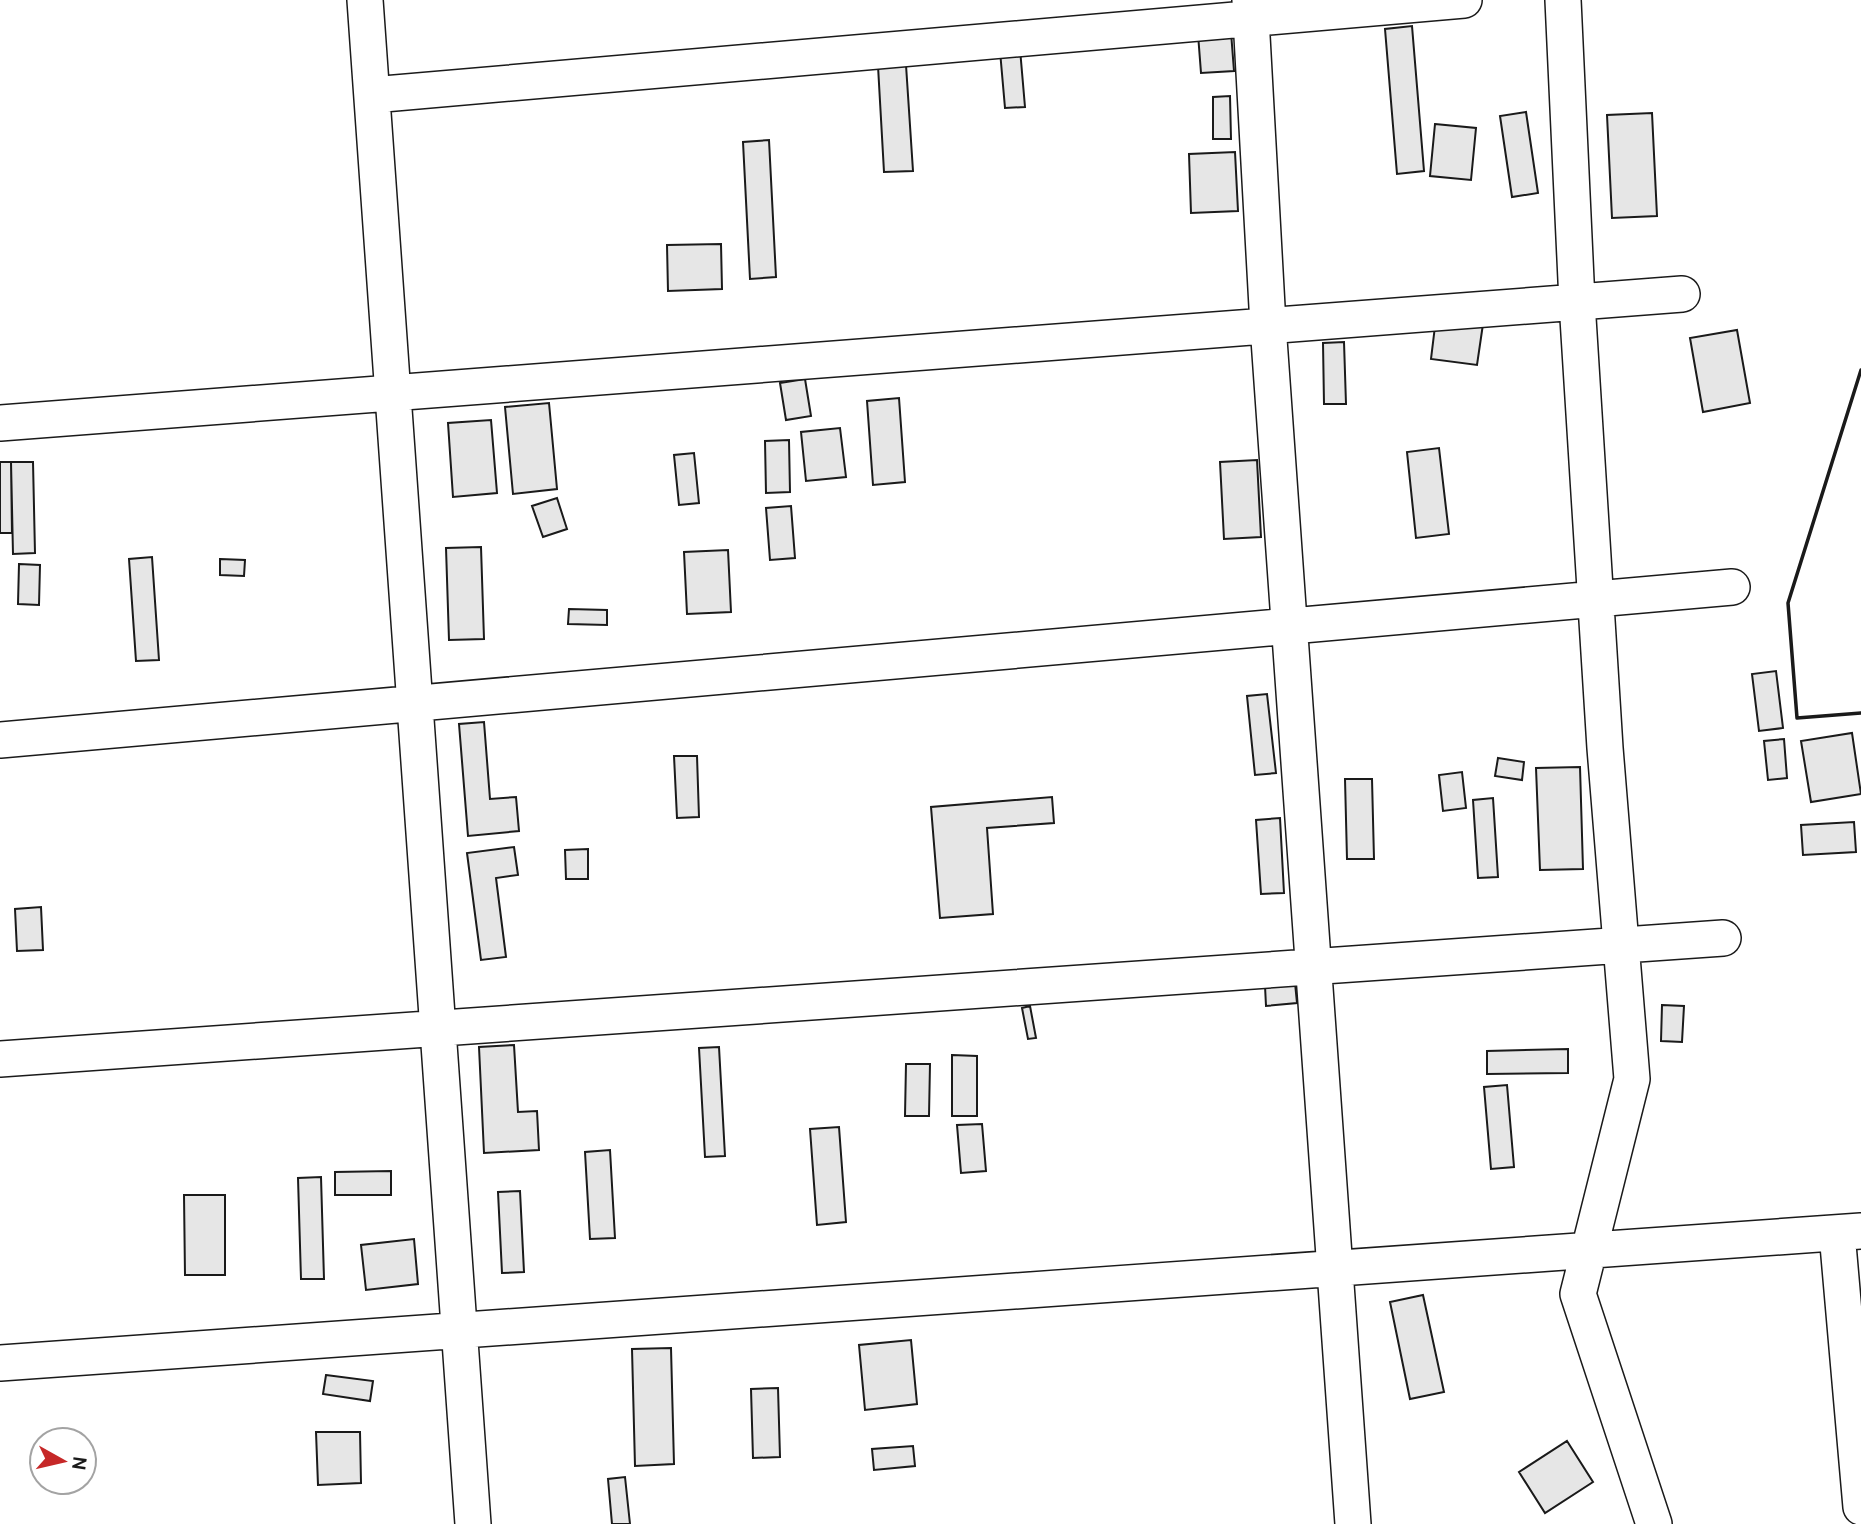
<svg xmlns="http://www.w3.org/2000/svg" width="1861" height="1524" font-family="Cabin,sans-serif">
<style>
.building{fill:#e6e6e6;stroke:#1a1a1a;stroke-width:2}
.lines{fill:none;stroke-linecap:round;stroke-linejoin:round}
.minor-casing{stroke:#1a1a1a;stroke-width:38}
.minor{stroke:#fff;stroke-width:35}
.wall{stroke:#1a1a1a;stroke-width:3.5}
</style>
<rect width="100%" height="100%" fill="#fff"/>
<path class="building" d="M 1412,26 L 1424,171 L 1397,174 L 1385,29 Z
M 1231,32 L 1234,71 L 1201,73 L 1198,34 Z
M 1020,49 L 1025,107 L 1005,108 L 1000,51 Z
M 906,65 L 913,171 L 884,172 L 878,66 Z
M 1230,96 L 1231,139 L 1213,139 L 1213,97 Z
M 1526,112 L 1538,193 L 1512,197 L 1500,116 Z
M 1652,113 L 1657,216 L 1612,218 L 1607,115 Z
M 1435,124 L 1476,128 L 1471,180 L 1430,176 Z
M 769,140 L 776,277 L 750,279 L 743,142 Z
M 1235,152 L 1238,211 L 1191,213 L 1189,154 Z
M 721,244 L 722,289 L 668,291 L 667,245 Z
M 1436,318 L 1483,324 L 1477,365 L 1431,359 Z
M 1737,330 L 1750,403 L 1703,412 L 1690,338 Z
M 1344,342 L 1346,404 L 1324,404 L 1323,343 Z
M 805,379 L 811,416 L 786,420 L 780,383 Z
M 899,398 L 905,482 L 873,485 L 867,401 Z
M 549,403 L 557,489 L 513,494 L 505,407 Z
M 491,420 L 497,493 L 453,497 L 448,423 Z
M 840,428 L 846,477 L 806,481 L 801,432 Z
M 789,440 L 790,492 L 766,493 L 765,441 Z
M 1439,448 L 1449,534 L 1416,538 L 1407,452 Z
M 694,453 L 699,503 L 679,505 L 674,455 Z
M 1257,460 L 1261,537 L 1224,539 L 1220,462 Z
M 0,462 L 11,462 L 12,533 L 0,533 Z
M 11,462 L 33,462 L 35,553 L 13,554 Z
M 557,498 L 567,529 L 543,537 L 532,506 Z
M 791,506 L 795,558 L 770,560 L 766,508 Z
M 481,547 L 484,639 L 449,640 L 446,548 Z
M 728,550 L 731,612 L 687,614 L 684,552 Z
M 152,557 L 159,660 L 136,661 L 129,559 Z
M 220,559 L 245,560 L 244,576 L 220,575 Z
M 19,564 L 40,565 L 39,605 L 18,604 Z
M 569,609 L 607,610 L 607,625 L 568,624 Z
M 1776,671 L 1783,728 L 1759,731 L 1752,674 Z
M 1267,694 L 1276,773 L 1255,775 L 1247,696 Z
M 484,722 L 490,799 L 516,797 L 519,831 L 468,836 L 459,724 Z
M 1852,733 L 1861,794 L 1811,802 L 1801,741 Z
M 1784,739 L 1787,778 L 1768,780 L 1764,741 Z
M 674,756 L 697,756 L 699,817 L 677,818 Z
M 1498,758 L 1524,762 L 1522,780 L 1495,776 Z
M 1580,767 L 1583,869 L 1540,870 L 1536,768 Z
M 1462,772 L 1466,808 L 1443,811 L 1439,775 Z
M 1345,779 L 1372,779 L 1374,859 L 1347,859 Z
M 1052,797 L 1054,823 L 987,828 L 993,914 L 940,918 L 931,807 Z
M 1493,798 L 1498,877 L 1478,878 L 1473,800 Z
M 1280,818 L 1284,893 L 1261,894 L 1256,820 Z
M 1854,822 L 1856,852 L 1803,855 L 1801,825 Z
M 514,847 L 518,875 L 496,878 L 506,957 L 481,960 L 467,853 Z
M 588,849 L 588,879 L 566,879 L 565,850 Z
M 41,907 L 43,950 L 17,951 L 15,909 Z
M 1295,983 L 1297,1003 L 1266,1006 L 1265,986 Z
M 1662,1005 L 1684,1006 L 1682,1042 L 1661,1041 Z
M 1030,1006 L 1036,1038 L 1028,1039 L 1022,1008 Z
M 514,1045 L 518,1112 L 537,1111 L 539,1150 L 484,1153 L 479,1047 Z
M 719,1047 L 725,1156 L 705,1157 L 699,1048 Z
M 1568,1049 L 1568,1073 L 1487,1074 L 1487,1051 Z
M 952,1055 L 977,1056 L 977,1116 L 952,1116 Z
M 906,1064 L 930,1064 L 929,1116 L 905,1116 Z
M 1507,1085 L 1514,1167 L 1491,1169 L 1484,1087 Z
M 982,1124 L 986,1171 L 961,1173 L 957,1125 Z
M 839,1127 L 846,1222 L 817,1225 L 810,1129 Z
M 610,1150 L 615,1238 L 590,1239 L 585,1152 Z
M 391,1171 L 391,1195 L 335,1195 L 335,1172 Z
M 321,1177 L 324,1279 L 301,1279 L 298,1178 Z
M 520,1191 L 524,1272 L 502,1273 L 498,1192 Z
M 184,1195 L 225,1195 L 225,1275 L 185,1275 Z
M 414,1239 L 418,1284 L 366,1290 L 361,1245 Z
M 1423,1295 L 1444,1392 L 1410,1399 L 1390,1302 Z
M 911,1340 L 917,1404 L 865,1410 L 859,1345 Z
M 671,1348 L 674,1464 L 635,1466 L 632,1349 Z
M 326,1375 L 373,1381 L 370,1401 L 323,1394 Z
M 778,1388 L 780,1457 L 753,1458 L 751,1389 Z
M 316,1432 L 360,1432 L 361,1483 L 318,1485 Z
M 1567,1441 L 1593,1482 L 1545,1513 L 1519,1472 Z
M 913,1446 L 915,1466 L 874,1470 L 872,1449 Z
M 625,1477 L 630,1524 L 612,1524 L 608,1479 Z"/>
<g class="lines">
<defs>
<path id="minor" d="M 365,0 L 473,1524
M 1250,0 L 1268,325 L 1353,1524
M 1563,0 L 1577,302 L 1605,748 L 1632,1079 L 1578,1294 L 1654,1524
M 372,95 L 1464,0
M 0,423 L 1682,294
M 0,740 L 1732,587
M 0,1059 L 1723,938
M 1837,1233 L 1861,1507
M 0,1363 L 1861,1231"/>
</defs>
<use href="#minor" class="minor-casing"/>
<use href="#minor" class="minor"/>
<path class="wall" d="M 1861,370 L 1788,603 L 1797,718 L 1861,713"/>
</g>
<g transform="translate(63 1461) rotate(98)"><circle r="33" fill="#ffffff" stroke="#a3a3a3" stroke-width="2"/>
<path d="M0-5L12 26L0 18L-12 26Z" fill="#c62828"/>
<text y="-10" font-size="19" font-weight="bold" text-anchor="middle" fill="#1a1a1a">N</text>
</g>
</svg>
